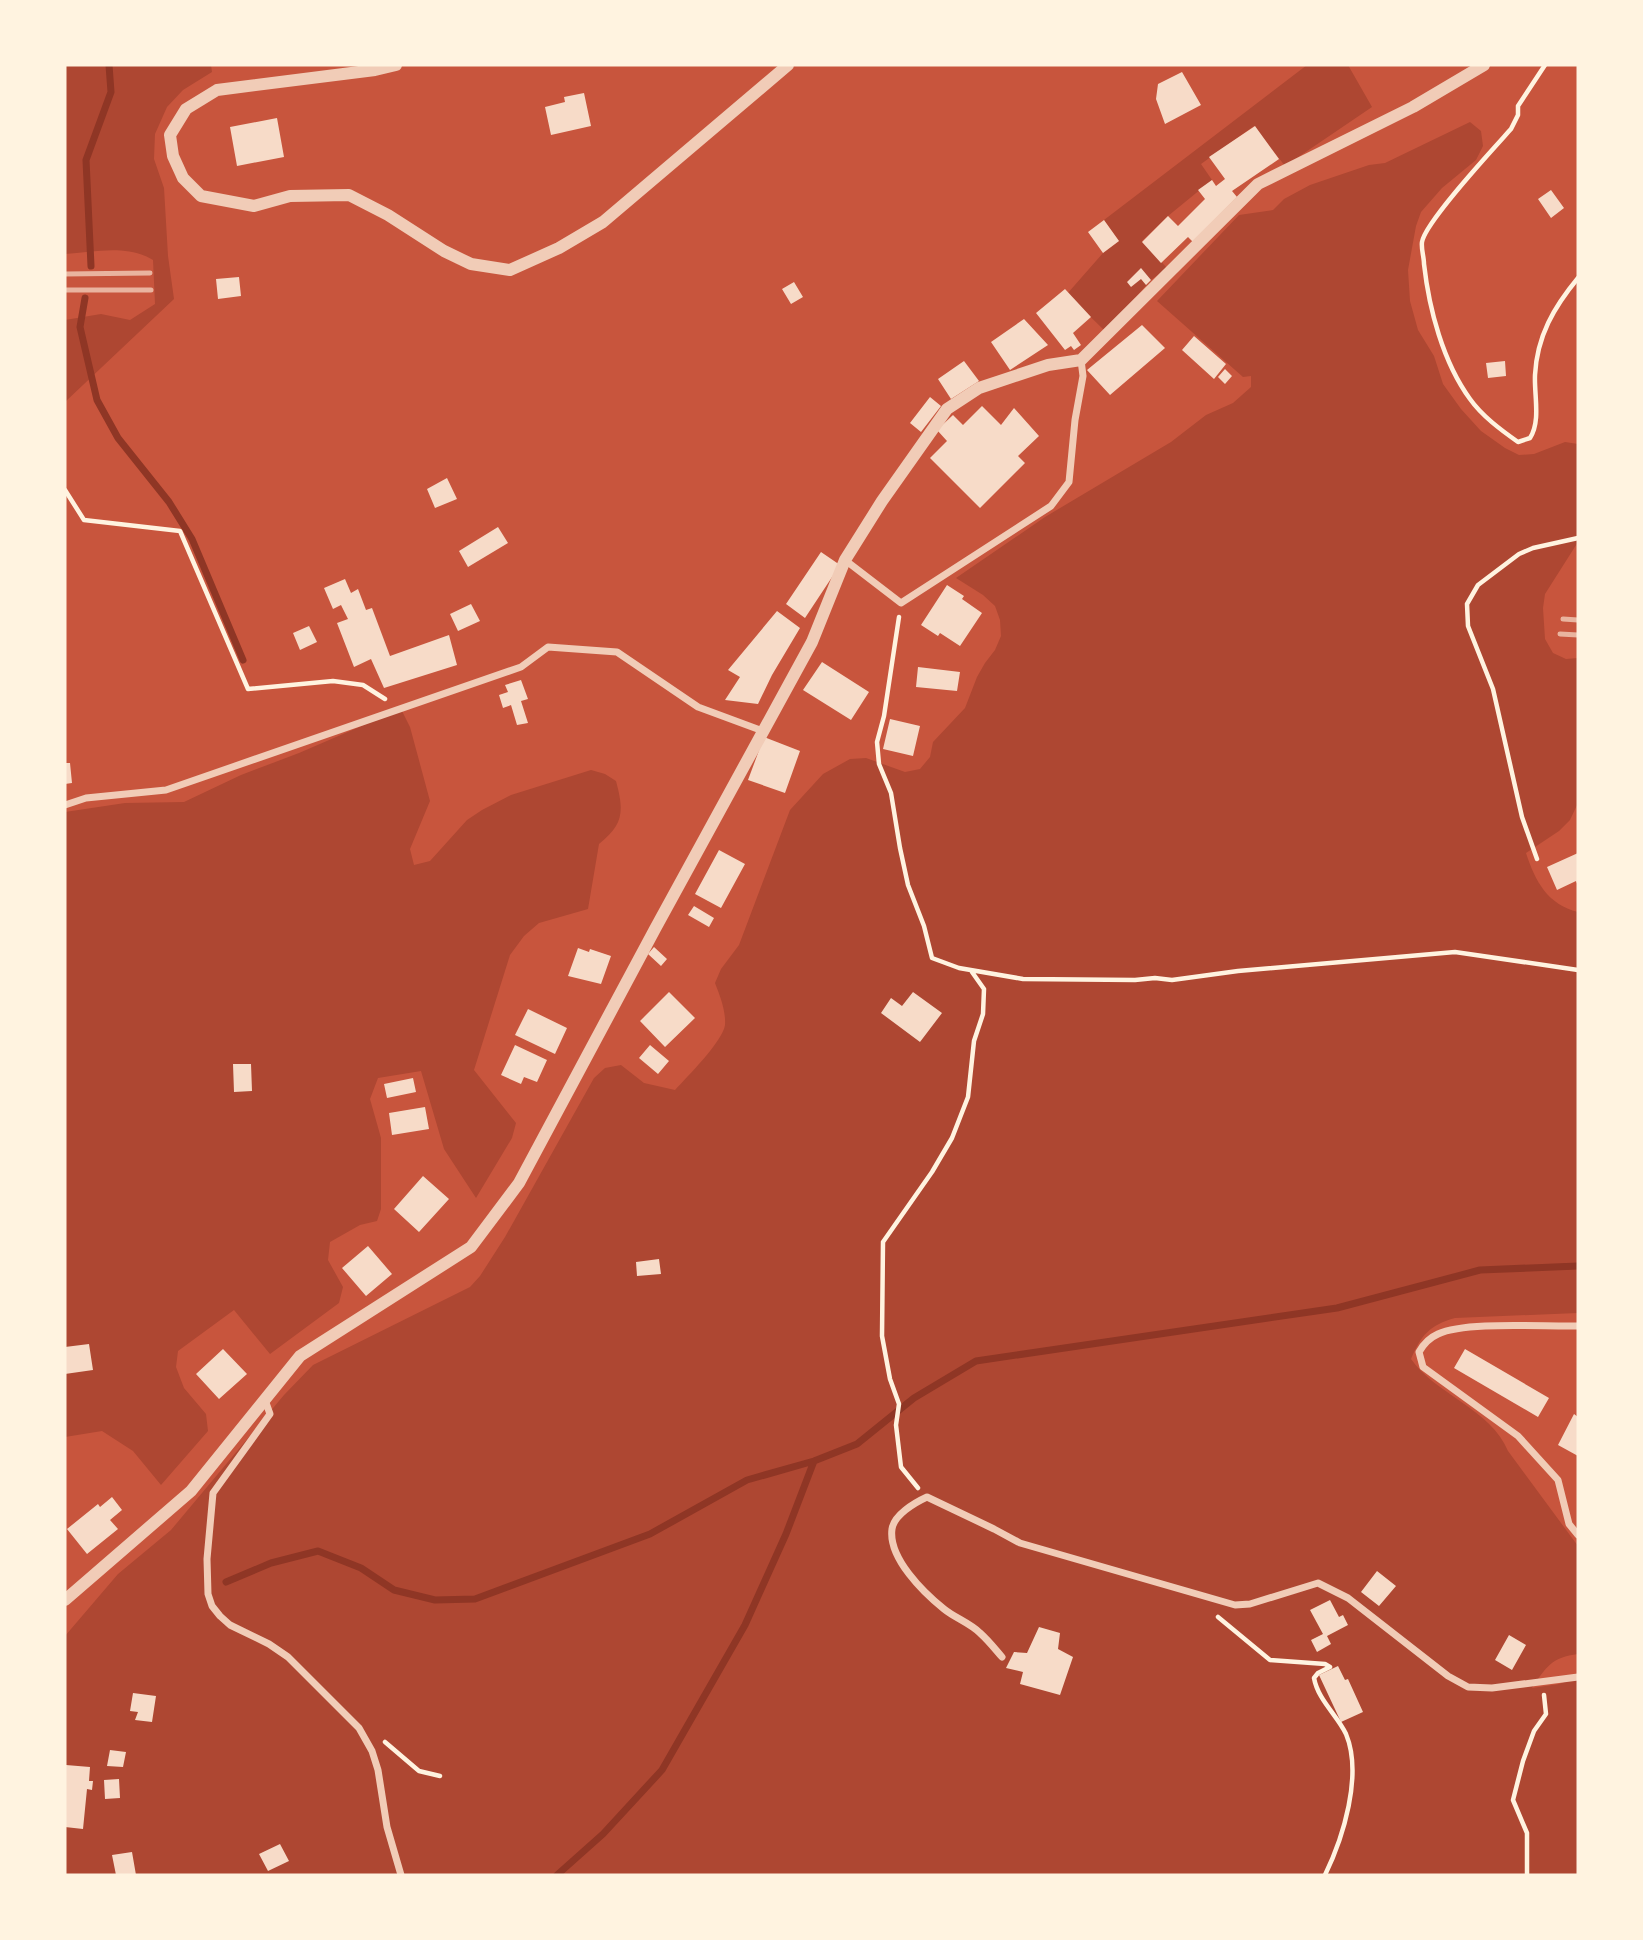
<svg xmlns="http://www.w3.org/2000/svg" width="1643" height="1940" font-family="Figtree,sans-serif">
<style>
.green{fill:#ae4732}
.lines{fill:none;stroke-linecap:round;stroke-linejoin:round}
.stream{stroke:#8f3625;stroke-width:7}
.building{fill:#f7dbc8}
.path{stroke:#fff3e0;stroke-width:4.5}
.minor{stroke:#f1ccb7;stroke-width:7}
.tertiary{stroke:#f1ccb7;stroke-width:12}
.rail{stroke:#e9b49f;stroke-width:5}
</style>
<rect width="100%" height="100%" fill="#c8553d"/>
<path class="green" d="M 65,65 L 211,65 L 212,72 L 183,90 L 167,107 L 155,134 L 154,159 L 164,188 L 168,256 L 174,299 L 65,402 L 65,320 L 101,314 L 130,320 L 155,304 L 153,260 C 127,244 94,252 65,254 Z
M 1307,65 L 1348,65 L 1372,107 L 1285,166 L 1254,126 L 1201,164 L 1212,180 L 1168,216 L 1142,241 L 1167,268 L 1151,280 L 1105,331 L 1067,294 L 1103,253 L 1119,241 L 1104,220 Z
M 1470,122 L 1481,131 L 1483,146 L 1476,160 L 1442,188 L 1421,212 L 1416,226 L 1408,270 L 1410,301 L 1418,330 L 1434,356 L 1443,384 L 1461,409 L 1481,431 L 1505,448 L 1519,455 L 1534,454 L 1565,442 L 1578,444 L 1578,542 L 1545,594 L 1543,608 L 1545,639 L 1553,653 L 1566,659 L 1578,658 L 1578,803 L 1570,820 L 1559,831 L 1526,853 C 1535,881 1548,905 1578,912 L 1578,1313 L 1455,1318 C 1430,1325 1421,1335 1411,1359 C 1436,1395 1491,1409 1508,1451 L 1578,1546 L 1578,1654 C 1552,1657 1546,1667 1532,1688 L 1559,1684 L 1578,1677 L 1578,1875 L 65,1875 L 65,1636 L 118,1574 L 171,1530 L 284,1395 L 313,1365 L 470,1287 L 480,1276 L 505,1237 L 594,1078 L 605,1068 L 621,1065 L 644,1083 L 675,1090 C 687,1077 723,1041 725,1025 C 726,1011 720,996 715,983 L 721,969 L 739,945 L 790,810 L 823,774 L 850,759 L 866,758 L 905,772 L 920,769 L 930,757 L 933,742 L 965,708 L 977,677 L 985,663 L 995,650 L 1001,636 L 1000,620 L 995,606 L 983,595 L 956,578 L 1045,517 L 1171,442 L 1206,415 L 1233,403 L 1251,387 L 1251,376 L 1243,377 L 1157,301 L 1239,215 L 1273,210 L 1284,199 L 1310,185 L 1369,165 L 1385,163 Z
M 401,709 L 410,727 L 430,801 L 410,849 L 414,865 L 430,861 L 467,820 L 482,810 L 511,795 L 591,770 L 605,774 L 616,781 C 624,811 624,824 599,844 L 588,909 L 539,923 L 524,936 L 510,955 L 474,1070 L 516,1123 L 512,1138 L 476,1198 L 444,1149 L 421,1071 L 378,1078 L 370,1099 L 381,1138 L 381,1209 L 377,1221 L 360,1225 L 330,1242 L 328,1260 L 343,1287 L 339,1303 L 270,1354 L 234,1310 L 178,1351 L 176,1367 L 184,1388 L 206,1414 L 208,1431 L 161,1485 L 133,1451 L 102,1431 L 65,1437 L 65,812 L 125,803 L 184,802 L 241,775 L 299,753 Z"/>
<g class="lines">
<path class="stream" d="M 91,266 L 86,160 L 111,92 L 109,65
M 85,298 L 80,327 L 97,400 L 118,438 L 169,502 L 192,539 L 243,660
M 226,1582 L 271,1563 L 318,1551 L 361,1568 L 394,1590 L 435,1600 L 475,1599 L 650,1534 L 747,1480 L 814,1461 L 857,1444 L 914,1398 L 976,1361 L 1337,1308 L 1480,1270 L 1578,1266
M 557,1875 L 603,1834 L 662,1770 L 745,1625 L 786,1534 L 814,1461"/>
</g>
<path class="building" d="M 1182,72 L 1201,105 L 1165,124 L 1156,99 L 1158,84 Z
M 584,93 L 591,126 L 551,135 L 545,107 L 565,102 L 564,97 Z
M 277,118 L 284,157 L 237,166 L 230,127 Z
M 1255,126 L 1279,159 L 1232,191 L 1237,197 L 1193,242 L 1188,237 L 1161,263 L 1142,242 L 1168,216 L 1178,226 L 1205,199 L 1198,190 L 1212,180 L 1216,186 L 1225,179 L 1209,157 Z
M 1551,190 L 1564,208 L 1551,218 L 1538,199 Z
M 1104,220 L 1119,241 L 1103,253 L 1088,232 Z
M 1141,268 L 1151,280 L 1146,285 L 1141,279 L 1131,287 L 1127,282 Z
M 239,277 L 241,296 L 218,299 L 216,279 Z
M 794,282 L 803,297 L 791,304 L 782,289 Z
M 1065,289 L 1091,317 L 1073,333 L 1081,345 L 1074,350 L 1071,346 L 1065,350 L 1036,313 Z
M 1024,319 L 1048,345 L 1010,370 L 991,342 Z
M 1142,325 L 1165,348 L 1110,395 L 1087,370 Z
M 1194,336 L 1226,364 L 1214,379 L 1182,350 Z
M 964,361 L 979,381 L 951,399 L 938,379 Z
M 1505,361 L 1506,376 L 1488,378 L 1486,363 Z
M 1225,369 L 1232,376 L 1225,384 L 1218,377 Z
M 930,397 L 941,406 L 921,432 L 910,423 Z
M 982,406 L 1001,425 L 1014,408 L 1039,436 L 1018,456 L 1025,463 L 980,508 L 930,458 L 947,441 L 937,430 L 953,415 L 963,425 Z
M 447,478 L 457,499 L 435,508 L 427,489 Z
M 498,527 L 508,543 L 468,567 L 459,551 Z
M 821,552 L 840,565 L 805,618 L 786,604 Z
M 345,579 L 351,593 L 358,589 L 366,610 L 372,608 L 390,656 L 449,635 L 457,665 L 384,688 L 371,659 L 354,667 L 337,623 L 348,619 L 341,605 L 333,609 L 324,588 Z
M 947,585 L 964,596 L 962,599 L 982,613 L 960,646 L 940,633 L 938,636 L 921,625 Z
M 471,604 L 480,621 L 458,631 L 450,614 Z
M 777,611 L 800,628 L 772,675 L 758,704 L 725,700 L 740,677 L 728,670 Z
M 309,626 L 317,642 L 300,650 L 293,633 Z
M 822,662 L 869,692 L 851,720 L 803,690 Z
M 918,667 L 960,672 L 957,691 L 916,687 Z
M 521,680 L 528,699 L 521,701 L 528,723 L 517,725 L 511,705 L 503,708 L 499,695 L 508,692 L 505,685 Z
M 890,719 L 920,726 L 913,756 L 883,749 Z
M 764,737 L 800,751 L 785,793 L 748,780 Z
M 65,763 L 70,763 L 72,783 L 65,784 Z
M 719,850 L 745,864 L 721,908 L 695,894 Z
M 1578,853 L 1578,886 L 1576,881 L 1557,890 L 1547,867 Z
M 694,906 L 714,918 L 709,927 L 688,915 Z
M 654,947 L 667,959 L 661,966 L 648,954 Z
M 578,948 L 589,952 L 590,949 L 611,956 L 601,984 L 568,976 Z
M 669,992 L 695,1018 L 665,1047 L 640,1021 Z
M 913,992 L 942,1013 L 920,1042 L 881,1013 L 891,998 L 902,1006 Z
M 528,1009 L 567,1028 L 555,1054 L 515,1035 Z
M 515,1045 L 547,1060 L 537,1082 L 524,1077 L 521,1084 L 501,1075 Z
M 650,1045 L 669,1061 L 658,1074 L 639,1058 Z
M 233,1064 L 251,1064 L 252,1091 L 234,1092 Z
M 413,1078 L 416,1092 L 387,1098 L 384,1084 Z
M 425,1107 L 429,1129 L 392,1135 L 389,1113 Z
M 423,1176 L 449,1199 L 419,1232 L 394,1209 Z
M 368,1246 L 392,1274 L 366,1296 L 342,1268 Z
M 659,1259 L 661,1274 L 637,1276 L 636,1262 Z
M 89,1344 L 93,1370 L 65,1374 L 65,1347 Z
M 223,1349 L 247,1374 L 219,1399 L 196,1374 Z
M 1465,1349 L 1549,1398 L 1538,1417 L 1454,1368 Z
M 1574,1414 L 1578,1417 L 1578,1456 L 1558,1445 Z
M 112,1497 L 122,1510 L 110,1520 L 118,1529 L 87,1554 L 67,1529 L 98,1504 L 100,1507 Z
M 1377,1571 L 1396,1586 L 1379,1606 L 1361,1592 Z
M 1330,1600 L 1339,1617 L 1343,1615 L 1348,1625 L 1327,1636 L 1331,1644 L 1317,1652 L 1311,1640 L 1323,1634 L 1310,1610 Z
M 1039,1627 L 1060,1633 L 1058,1649 L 1073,1657 L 1060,1695 L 1020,1684 L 1023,1672 L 1006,1668 L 1014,1652 L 1027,1653 Z
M 1509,1635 L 1526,1645 L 1512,1670 L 1495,1660 Z
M 1338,1666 L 1345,1680 L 1348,1679 L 1363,1712 L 1341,1722 L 1319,1675 Z
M 133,1693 L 156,1696 L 152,1722 L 135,1720 L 138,1712 L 130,1711 Z
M 110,1750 L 126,1752 L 123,1767 L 107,1766 Z
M 66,1765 L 90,1767 L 89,1781 L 93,1781 L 92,1790 L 87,1789 L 83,1829 L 65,1827 Z
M 119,1779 L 120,1798 L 105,1799 L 104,1780 Z
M 280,1844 L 289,1861 L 268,1871 L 259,1854 Z
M 132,1852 L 136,1875 L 116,1875 L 112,1855 Z"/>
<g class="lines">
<path class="path" d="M 1545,65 L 1518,106 L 1518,115 L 1511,129 C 1494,148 1425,222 1422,242 C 1421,249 1424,257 1424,264 C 1429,309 1443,362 1470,399 C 1482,416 1501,430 1518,442 L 1530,438 C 1541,421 1534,395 1535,375 C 1537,336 1554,307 1578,278
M 65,490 L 84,520 L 180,531 L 248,689 L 333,681 L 363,685 L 385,699
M 899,617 L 884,716 L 877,742 L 879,764 L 891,793 L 900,848 L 908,885 L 924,926 L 932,958 L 959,968 L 1023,979 L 1135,980 L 1155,978 L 1172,980 L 1238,971 L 1455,952 L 1578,970
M 1537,859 L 1522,817 L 1493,689 L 1468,626 L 1467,604 L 1478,585 L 1519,554 L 1533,548 L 1578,538
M 918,1488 L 901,1467 L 896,1425 L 899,1404 L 890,1379 L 882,1336 L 883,1242 L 932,1172 L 952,1138 L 968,1097 L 974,1041 L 983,1014 L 984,989 L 972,972
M 1218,1617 L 1270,1660 L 1325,1664 L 1330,1667 L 1318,1673 L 1314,1678 C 1318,1700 1337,1715 1346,1734 C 1363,1775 1343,1838 1325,1875
M 385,1742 L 419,1771 L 440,1776
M 1527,1875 L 1527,1833 L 1513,1800 L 1523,1761 L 1534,1731 L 1546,1714 L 1544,1695"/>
<path class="minor" d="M 845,560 L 901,603 L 1051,506 L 1069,482 L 1075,420 L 1083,376 L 1081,360
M 65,805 L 86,798 L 166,790 L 521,667 L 548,647 L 617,652 L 698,707 L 763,731
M 1578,1326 C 1544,1327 1466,1321 1438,1334 C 1429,1338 1424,1343 1419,1352 L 1423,1367 L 1518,1436 L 1558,1480 L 1569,1524 L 1578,1535
M 265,1400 L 270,1414 L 213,1493 L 207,1559 L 208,1594 L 212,1606 L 220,1616 L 230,1625 L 269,1644 L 288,1657 L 359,1728 L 372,1751 L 378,1770 L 387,1827 L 401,1875
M 1002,1657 C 995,1649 988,1640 980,1633 C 970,1623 955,1618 944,1609 C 924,1593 888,1558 892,1529 C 894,1515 914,1503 927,1497 L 994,1529 L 1020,1543 L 1235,1605 L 1250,1604 L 1318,1583 L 1348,1598 L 1448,1676 L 1468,1687 L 1492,1688 L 1578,1677"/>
<path class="tertiary" d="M 396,65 L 375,70 L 217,90 L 186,109 L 170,135 L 173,156 L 183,178 L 201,196 L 254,206 L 290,196 L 349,195 L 388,215 L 444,251 L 471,264 L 510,270 L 559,248 L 603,222 L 788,65
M 65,1600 L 191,1491 L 300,1356 L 471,1247 L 519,1183 L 655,929 L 812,642 L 845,560 L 882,501 L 947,409 L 979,388 L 1048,365 L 1081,360 L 1258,184 L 1413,107 L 1484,65"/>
<path class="rail" d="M 65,274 L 150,273
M 65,290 L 151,290
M 1563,619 L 1578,620
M 1560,634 L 1578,635"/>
</g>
<rect width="1643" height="1940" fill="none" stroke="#fff3e0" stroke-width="133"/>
</svg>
